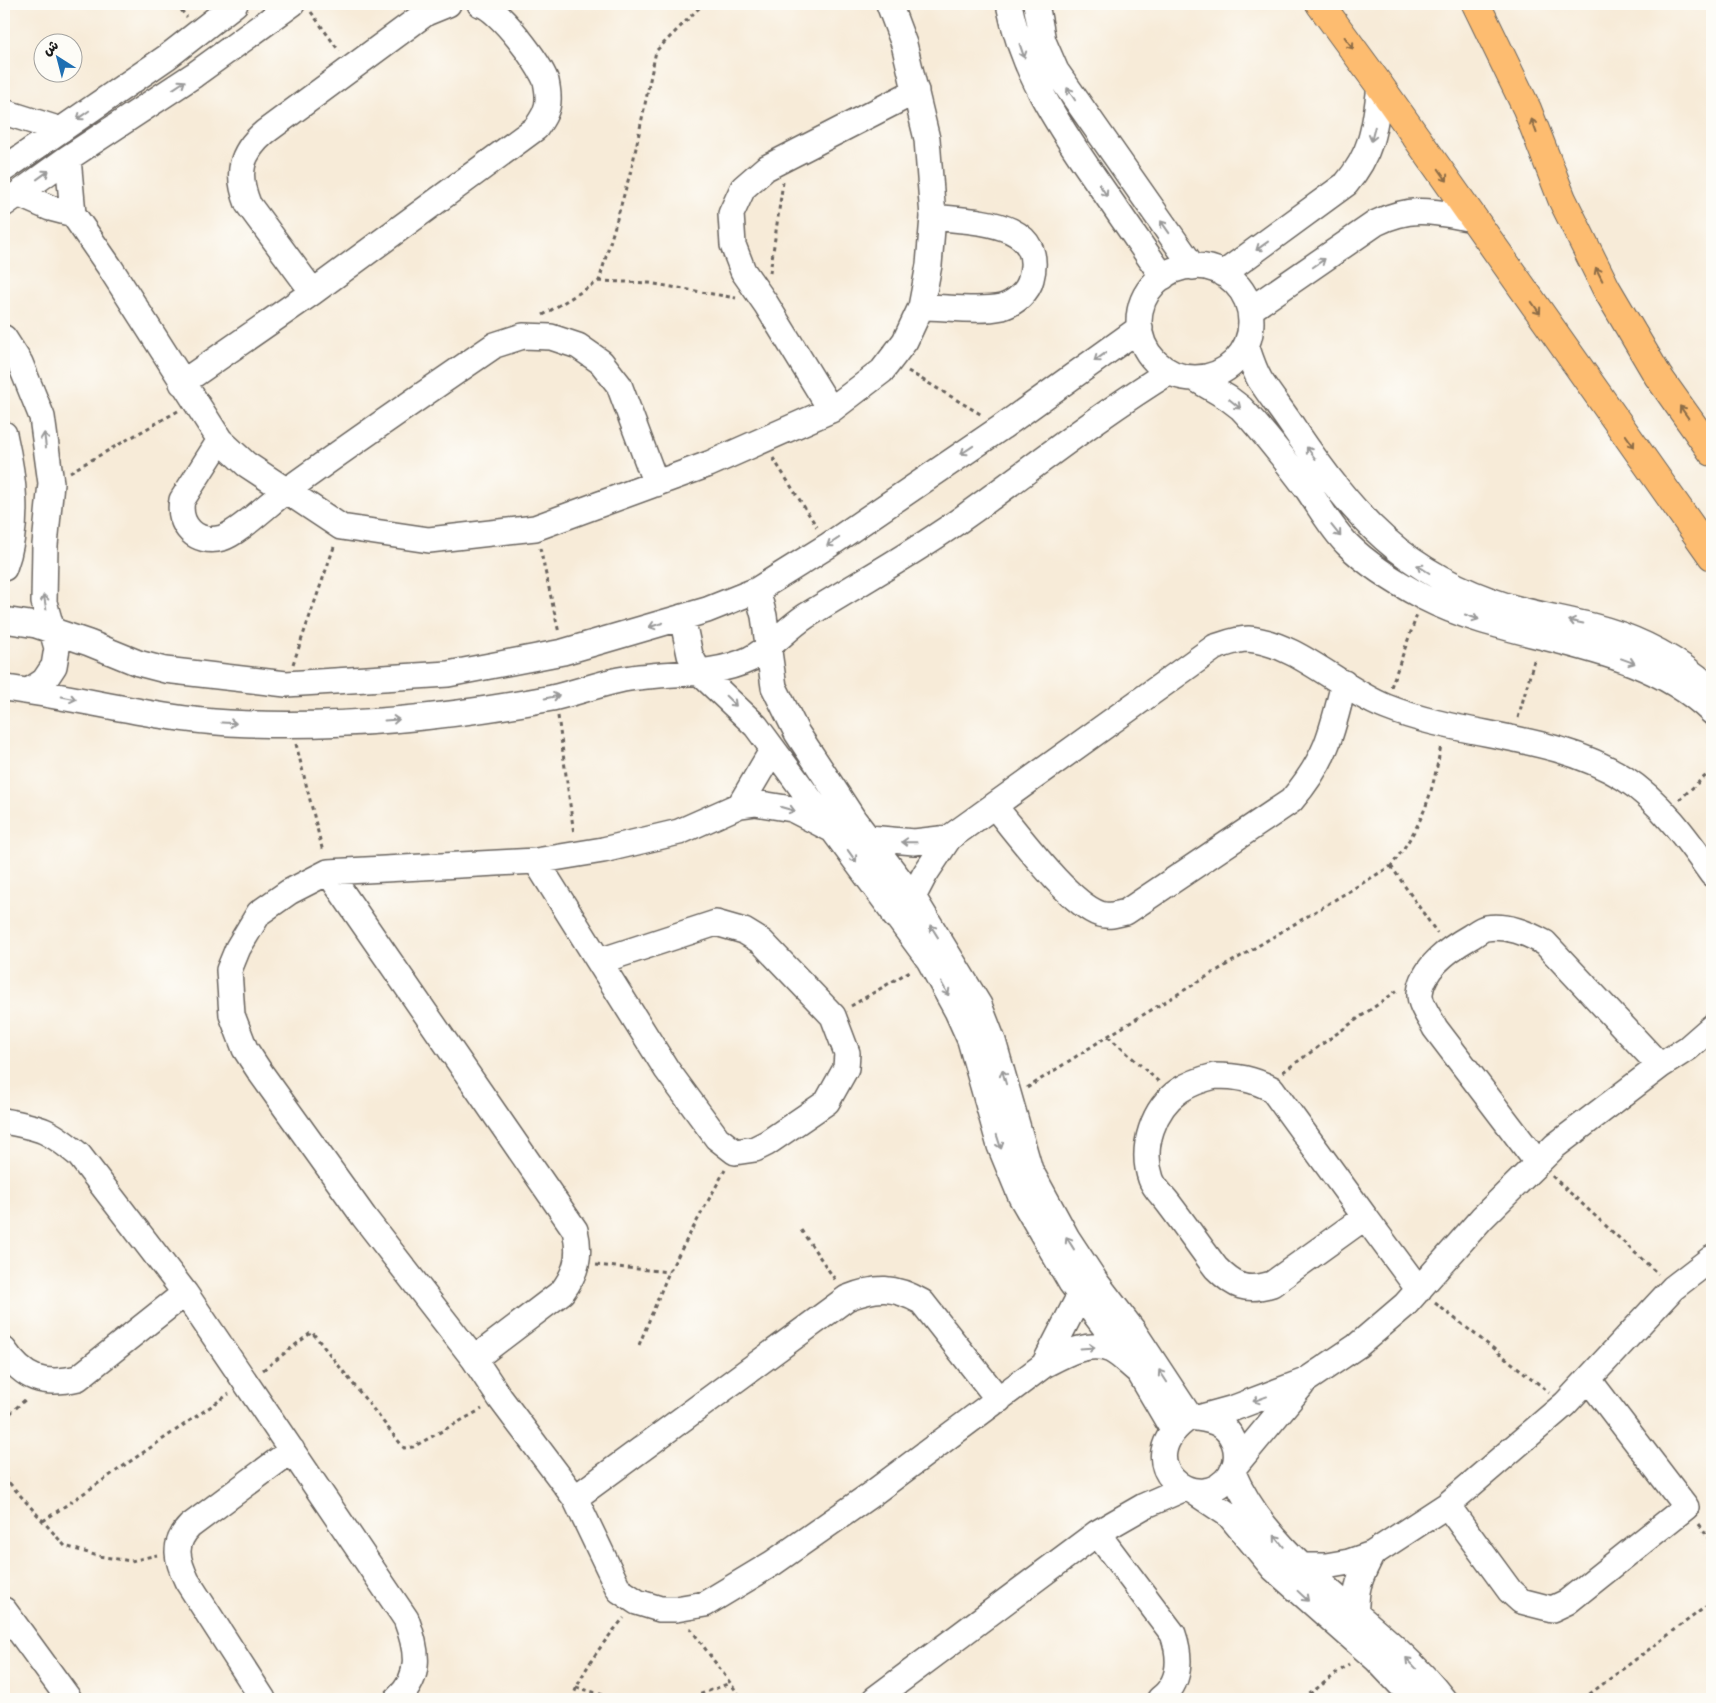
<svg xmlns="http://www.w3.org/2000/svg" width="1716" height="1703" font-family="'Comic Neue','Playpen Sans Arabic',sans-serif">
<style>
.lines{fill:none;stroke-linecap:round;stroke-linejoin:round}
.minor-casing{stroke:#69645e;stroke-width:28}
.major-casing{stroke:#69645e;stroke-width:30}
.path{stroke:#69645e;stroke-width:3;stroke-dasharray:4 4;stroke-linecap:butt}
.minor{stroke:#fff;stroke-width:25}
.major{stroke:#fdbc70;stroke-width:28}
.oneway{stroke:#8c6c46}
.oneway2{stroke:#999}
</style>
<rect width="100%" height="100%" fill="#fdfcf7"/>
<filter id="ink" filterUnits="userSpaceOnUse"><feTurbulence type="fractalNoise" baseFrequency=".02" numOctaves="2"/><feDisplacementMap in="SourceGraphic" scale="10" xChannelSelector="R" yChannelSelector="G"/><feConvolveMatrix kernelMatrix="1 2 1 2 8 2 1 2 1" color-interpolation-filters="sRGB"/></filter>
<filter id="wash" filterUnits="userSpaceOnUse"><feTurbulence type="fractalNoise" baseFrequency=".0096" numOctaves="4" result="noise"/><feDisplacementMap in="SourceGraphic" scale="20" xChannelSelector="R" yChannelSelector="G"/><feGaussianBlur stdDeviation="1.12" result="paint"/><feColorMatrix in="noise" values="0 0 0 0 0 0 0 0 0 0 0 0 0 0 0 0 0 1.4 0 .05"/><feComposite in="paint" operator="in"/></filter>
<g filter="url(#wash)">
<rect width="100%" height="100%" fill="#f7ebd8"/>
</g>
<g filter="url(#ink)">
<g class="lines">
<defs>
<path id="minor" d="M 1009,4 C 1022,70 1056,122 1094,177 C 1117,210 1140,244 1163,277
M 1036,4 L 1043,41 L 1056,71 L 1193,267
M 4,112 L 61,130
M 68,158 L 73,214 L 109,266 L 220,440 L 246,464 L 341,527 L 429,540 L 535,528 L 709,464 L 831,410 L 882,371 L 905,341 L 921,307 L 929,265 L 933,217 L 927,139 L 904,44 L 889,4
M 4,169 L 167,57 L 235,4
M 18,194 L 50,208 L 73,214
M 4,204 L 68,158 L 194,75 L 292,4
M1139 322a56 56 0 1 1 112 0a56 56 0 1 1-112 0Z
M 1223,274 L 1346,184 C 1373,152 1375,126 1380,86
M 313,292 L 248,204 C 236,174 240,153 265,132 L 426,13 L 448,4
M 921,307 C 945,307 980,312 1002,307 C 1015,303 1028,292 1031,279 C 1047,219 971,222 933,217
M 1250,310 L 1376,223 C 1413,205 1434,212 1473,219
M 4,338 L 20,363 L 42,417 L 51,483 L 45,545 L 44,602 L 57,648 L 54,666 L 44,681 L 29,691
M 1246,345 C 1250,357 1254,370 1260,380 C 1271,397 1284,413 1295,430 C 1354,517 1404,574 1507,606 C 1540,616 1574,620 1606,630 C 1643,641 1679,661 1708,686
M 1194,378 L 1228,398 L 1241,408 C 1265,433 1287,462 1308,490 C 1321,509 1332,529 1348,545 C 1369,566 1397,583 1423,597 C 1516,645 1633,637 1712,712
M 182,383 L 313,292 L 536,128 C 543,118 549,109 548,96 C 548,92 547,86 546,81 C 539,63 499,8 480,4
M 831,410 L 766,304 L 743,271 L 733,245 L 731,214 L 743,188 L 766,168 L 916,91
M 4,434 C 14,478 20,525 4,568
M 220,440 L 182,500 C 177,525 196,545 222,538 C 239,533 270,502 286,491 C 355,441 425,393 495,345 L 523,336 L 551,337 L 578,346 L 601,362 L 619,385 L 656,484
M 757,590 L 764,616 L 774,687 L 797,733 L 854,820 L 913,897 L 979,1005 L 993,1041 L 1030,1170 L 1067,1238 L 1096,1282 L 1132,1329 L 1190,1417
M 682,617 L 690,655 L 699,672 L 756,726 L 929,960 L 957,1011 L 970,1040 L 1000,1146 L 1021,1197 L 1071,1283 L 1139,1372 L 1173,1430
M 4,620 L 36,625 L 89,643 L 138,663 L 165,670 L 286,684 L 448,674 L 563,652 L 707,610 L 757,590 L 829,545 L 1002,427 L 1140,328
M 4,688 C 80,697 153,719 229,723 C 338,729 445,718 552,698 C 574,693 596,685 619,680 C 662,671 710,678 750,659 C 771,648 786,629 806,616 C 859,583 916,552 967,515 C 1034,467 1099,415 1169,372
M 740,805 L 773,749
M 995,807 C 1018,834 1068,903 1100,914 C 1108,917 1118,914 1126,912 L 1291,801 C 1326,760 1332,734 1344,683
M 854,820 L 833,830 L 792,809 L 755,803 L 740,805 L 679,832 L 603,850 L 536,861 L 328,872 L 289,892 L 259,913 L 238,948 L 229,970 L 232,1015 L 245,1049 L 260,1072 L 364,1217 L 474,1359 L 500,1398 L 575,1498 L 619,1590 L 637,1602 L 660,1609 L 676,1609 L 705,1604 L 773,1563 L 873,1493 L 1044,1365 C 1063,1355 1088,1340 1111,1350 C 1121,1355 1130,1365 1139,1372
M 869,838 L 914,842 L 949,838
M 536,861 L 667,1070 L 717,1138 L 735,1152 L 755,1149 L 767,1143 L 827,1102 L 846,1068 L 847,1053 L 833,1016 L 762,942 L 744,931 L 716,923 L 600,961
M 328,872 L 575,1230 C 581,1255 577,1272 562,1292 L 474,1359
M 895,916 L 913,897 L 925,874 L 949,838 L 1215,647 C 1225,644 1237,639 1248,639 C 1297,643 1342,690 1386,707 C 1463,738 1552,733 1624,778 C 1660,801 1687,839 1712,874
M 1215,1076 C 1237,1076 1253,1079 1272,1089 L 1365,1217 L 1272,1284 C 1246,1292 1235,1287 1216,1268 C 1200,1247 1185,1225 1169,1204 C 1163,1196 1154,1188 1151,1179 C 1140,1148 1153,1108 1180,1090 C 1191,1083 1203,1079 1215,1076 Z
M 4,1121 C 42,1128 49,1130 79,1155 L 185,1293 L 406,1619 C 417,1648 423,1676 397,1699
M 1537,1162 L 1435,1028 C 1430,1018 1419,1004 1420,993 C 1423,967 1449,949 1470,937 C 1475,934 1481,929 1486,928 C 1508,925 1527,933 1545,943 L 1660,1066
M 1365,1217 L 1419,1290
M 4,1350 C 24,1379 43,1386 78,1378 L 185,1293
M 1044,1365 L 1080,1295 L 1092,1286
M 1190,1417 C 1209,1419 1226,1422 1234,1442 C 1238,1453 1237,1465 1230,1475 C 1198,1520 1124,1462 1190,1417 Z
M 1198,1418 L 1234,1408 L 1305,1381 L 1357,1346 L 1405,1305 L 1482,1218 L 1555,1146 L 1660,1066 L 1688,1048 L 1712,1027
M 1234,1467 L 1302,1385
M 1232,1471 C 1274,1570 1380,1617 1443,1699
M 1193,1491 L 1229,1515 L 1274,1569 L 1377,1660 L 1414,1699
M 575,1498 L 847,1298 C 877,1286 894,1286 922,1302 L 999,1400
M 1447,1505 L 1510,1591 L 1521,1601 L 1552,1609 L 1567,1602 L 1686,1507 L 1589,1380
M 1097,1533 L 1173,1634 C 1181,1657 1181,1683 1160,1699
M 1302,1566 L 1326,1566 L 1349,1562 L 1372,1554 L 1447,1505 L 1565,1404 L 1673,1288 L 1712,1258
M 4,1610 L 69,1699
M 1350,1623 C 1358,1610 1355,1606 1357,1592 C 1359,1578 1366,1566 1372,1554
M 263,1699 L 187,1581 C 177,1560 172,1544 190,1526 L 292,1450
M 875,1699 L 1097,1533 L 1144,1506 L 1185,1488"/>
<path id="major" d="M 1320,4 L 1380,86 L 1712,556
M 1476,4 L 1527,109 L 1562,199 L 1606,288 L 1658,376 L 1712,452"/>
</defs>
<use href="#minor" class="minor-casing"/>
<use href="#major" class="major-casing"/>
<path class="path" d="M 176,4 L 187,17
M 311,12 L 339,51
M 770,273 L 783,182
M 599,281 L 649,283 L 736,298
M 543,315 L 599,281 L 632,167 L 656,51 L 703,4
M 908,371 L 982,415
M 773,458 L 817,527
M 70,472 L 178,411
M 540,548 L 559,633
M 293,664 L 334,547
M 1391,687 L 1417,615
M 558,716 L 574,834
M 1518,718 L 1535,657
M 296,744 L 323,852
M 1679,800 L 1712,770
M 1391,866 L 1437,933
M 851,1006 L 910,971
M 1108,1036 L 1159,1082
M 1283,1072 L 1398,990
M 1027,1088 L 1108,1036 L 1391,866 C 1423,824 1432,797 1441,745
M 1552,1176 L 1658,1274
M 801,1230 L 836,1281
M 596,1265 L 669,1272
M 1435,1303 L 1549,1392
M 639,1345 L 669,1272 L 725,1170
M 263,1370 L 312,1332 L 404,1448 L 413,1447 L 482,1409
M 4,1419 L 27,1398
M 4,1477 L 65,1546 L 98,1556 L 131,1561 L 157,1555
M 43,1521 L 229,1394
M 1699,1524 L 1712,1542
M 690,1628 L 742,1699
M 576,1687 L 617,1699
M 572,1699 C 583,1669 603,1642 624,1618
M 677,1699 L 693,1697 L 730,1683
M 1303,1699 L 1349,1664
M 1583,1699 L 1712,1602"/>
<use href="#minor" class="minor"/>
<use href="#major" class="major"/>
</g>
<defs><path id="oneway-shaft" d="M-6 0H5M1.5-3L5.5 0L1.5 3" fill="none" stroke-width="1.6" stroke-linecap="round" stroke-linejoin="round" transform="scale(1.25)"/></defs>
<g class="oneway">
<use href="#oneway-shaft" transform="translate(1349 43) rotate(54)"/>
<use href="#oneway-shaft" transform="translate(1534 126) rotate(-110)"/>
<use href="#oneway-shaft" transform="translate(1443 175) rotate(55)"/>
<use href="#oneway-shaft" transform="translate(1599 274) rotate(-117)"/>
<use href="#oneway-shaft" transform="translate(1536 308) rotate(55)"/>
<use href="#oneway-shaft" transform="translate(1684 412) rotate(-125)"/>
<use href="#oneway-shaft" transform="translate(1630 441) rotate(55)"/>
</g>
<g class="oneway2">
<use href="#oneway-shaft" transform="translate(1022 51) rotate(71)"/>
<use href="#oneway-shaft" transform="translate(179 85) rotate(-34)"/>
<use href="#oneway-shaft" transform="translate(1071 94) rotate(-123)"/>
<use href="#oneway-shaft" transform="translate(83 115) rotate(145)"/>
<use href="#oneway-shaft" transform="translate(1373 134) rotate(104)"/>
<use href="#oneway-shaft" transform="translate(43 175) rotate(-36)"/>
<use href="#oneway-shaft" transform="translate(1103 190) rotate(56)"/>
<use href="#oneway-shaft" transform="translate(1165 227) rotate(-125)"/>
<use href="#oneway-shaft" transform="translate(1262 246) rotate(144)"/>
<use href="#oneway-shaft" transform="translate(1319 263) rotate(-35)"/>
<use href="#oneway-shaft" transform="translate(1100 357) rotate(144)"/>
<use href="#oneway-shaft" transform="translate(1235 404) rotate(40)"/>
<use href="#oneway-shaft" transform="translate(45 440) rotate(-97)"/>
<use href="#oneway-shaft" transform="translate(967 450) rotate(146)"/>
<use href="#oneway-shaft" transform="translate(1311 453) rotate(-127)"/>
<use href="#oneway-shaft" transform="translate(1336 531) rotate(51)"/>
<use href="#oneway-shaft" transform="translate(833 542) rotate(146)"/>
<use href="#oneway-shaft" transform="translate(1423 569) rotate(-148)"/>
<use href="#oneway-shaft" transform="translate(45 602) rotate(-100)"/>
<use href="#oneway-shaft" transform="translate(1472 617) rotate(19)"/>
<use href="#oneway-shaft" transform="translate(1576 622) rotate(-168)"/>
<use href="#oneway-shaft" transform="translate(656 625) rotate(162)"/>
<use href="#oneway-shaft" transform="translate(1628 661) rotate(20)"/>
<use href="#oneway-shaft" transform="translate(552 697) rotate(-12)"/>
<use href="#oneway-shaft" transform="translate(69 698) rotate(12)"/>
<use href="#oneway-shaft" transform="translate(731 701) rotate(44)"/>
<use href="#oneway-shaft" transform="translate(392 720) rotate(-4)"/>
<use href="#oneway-shaft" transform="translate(229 723) rotate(3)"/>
<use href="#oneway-shaft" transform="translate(788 809) rotate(16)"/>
<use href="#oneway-shaft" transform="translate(909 842) rotate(-179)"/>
<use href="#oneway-shaft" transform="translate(852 856) rotate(54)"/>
<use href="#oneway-shaft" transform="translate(934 931) rotate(-122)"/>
<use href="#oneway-shaft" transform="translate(945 989) rotate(61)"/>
<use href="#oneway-shaft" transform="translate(1004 1077) rotate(-106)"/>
<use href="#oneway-shaft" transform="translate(999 1142) rotate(72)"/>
<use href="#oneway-shaft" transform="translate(1070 1243) rotate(-122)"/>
<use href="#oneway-shaft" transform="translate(1088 1348) rotate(-4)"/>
<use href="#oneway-shaft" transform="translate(1163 1376) rotate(-123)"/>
<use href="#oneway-shaft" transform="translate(1260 1399) rotate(160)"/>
<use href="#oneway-shaft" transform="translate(1279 1541) rotate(-129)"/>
<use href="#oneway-shaft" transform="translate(1303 1596) rotate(43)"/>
<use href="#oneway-shaft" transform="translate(1411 1663) rotate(-134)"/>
</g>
</g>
<rect width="1716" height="1703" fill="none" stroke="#fdfcf7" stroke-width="20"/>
<g transform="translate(58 58) rotate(324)"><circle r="24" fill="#fdfcf7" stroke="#a3a29f"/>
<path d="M0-4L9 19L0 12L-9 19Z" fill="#1f6fb2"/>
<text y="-8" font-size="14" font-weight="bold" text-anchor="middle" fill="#1c1c1c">ش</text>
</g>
</svg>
